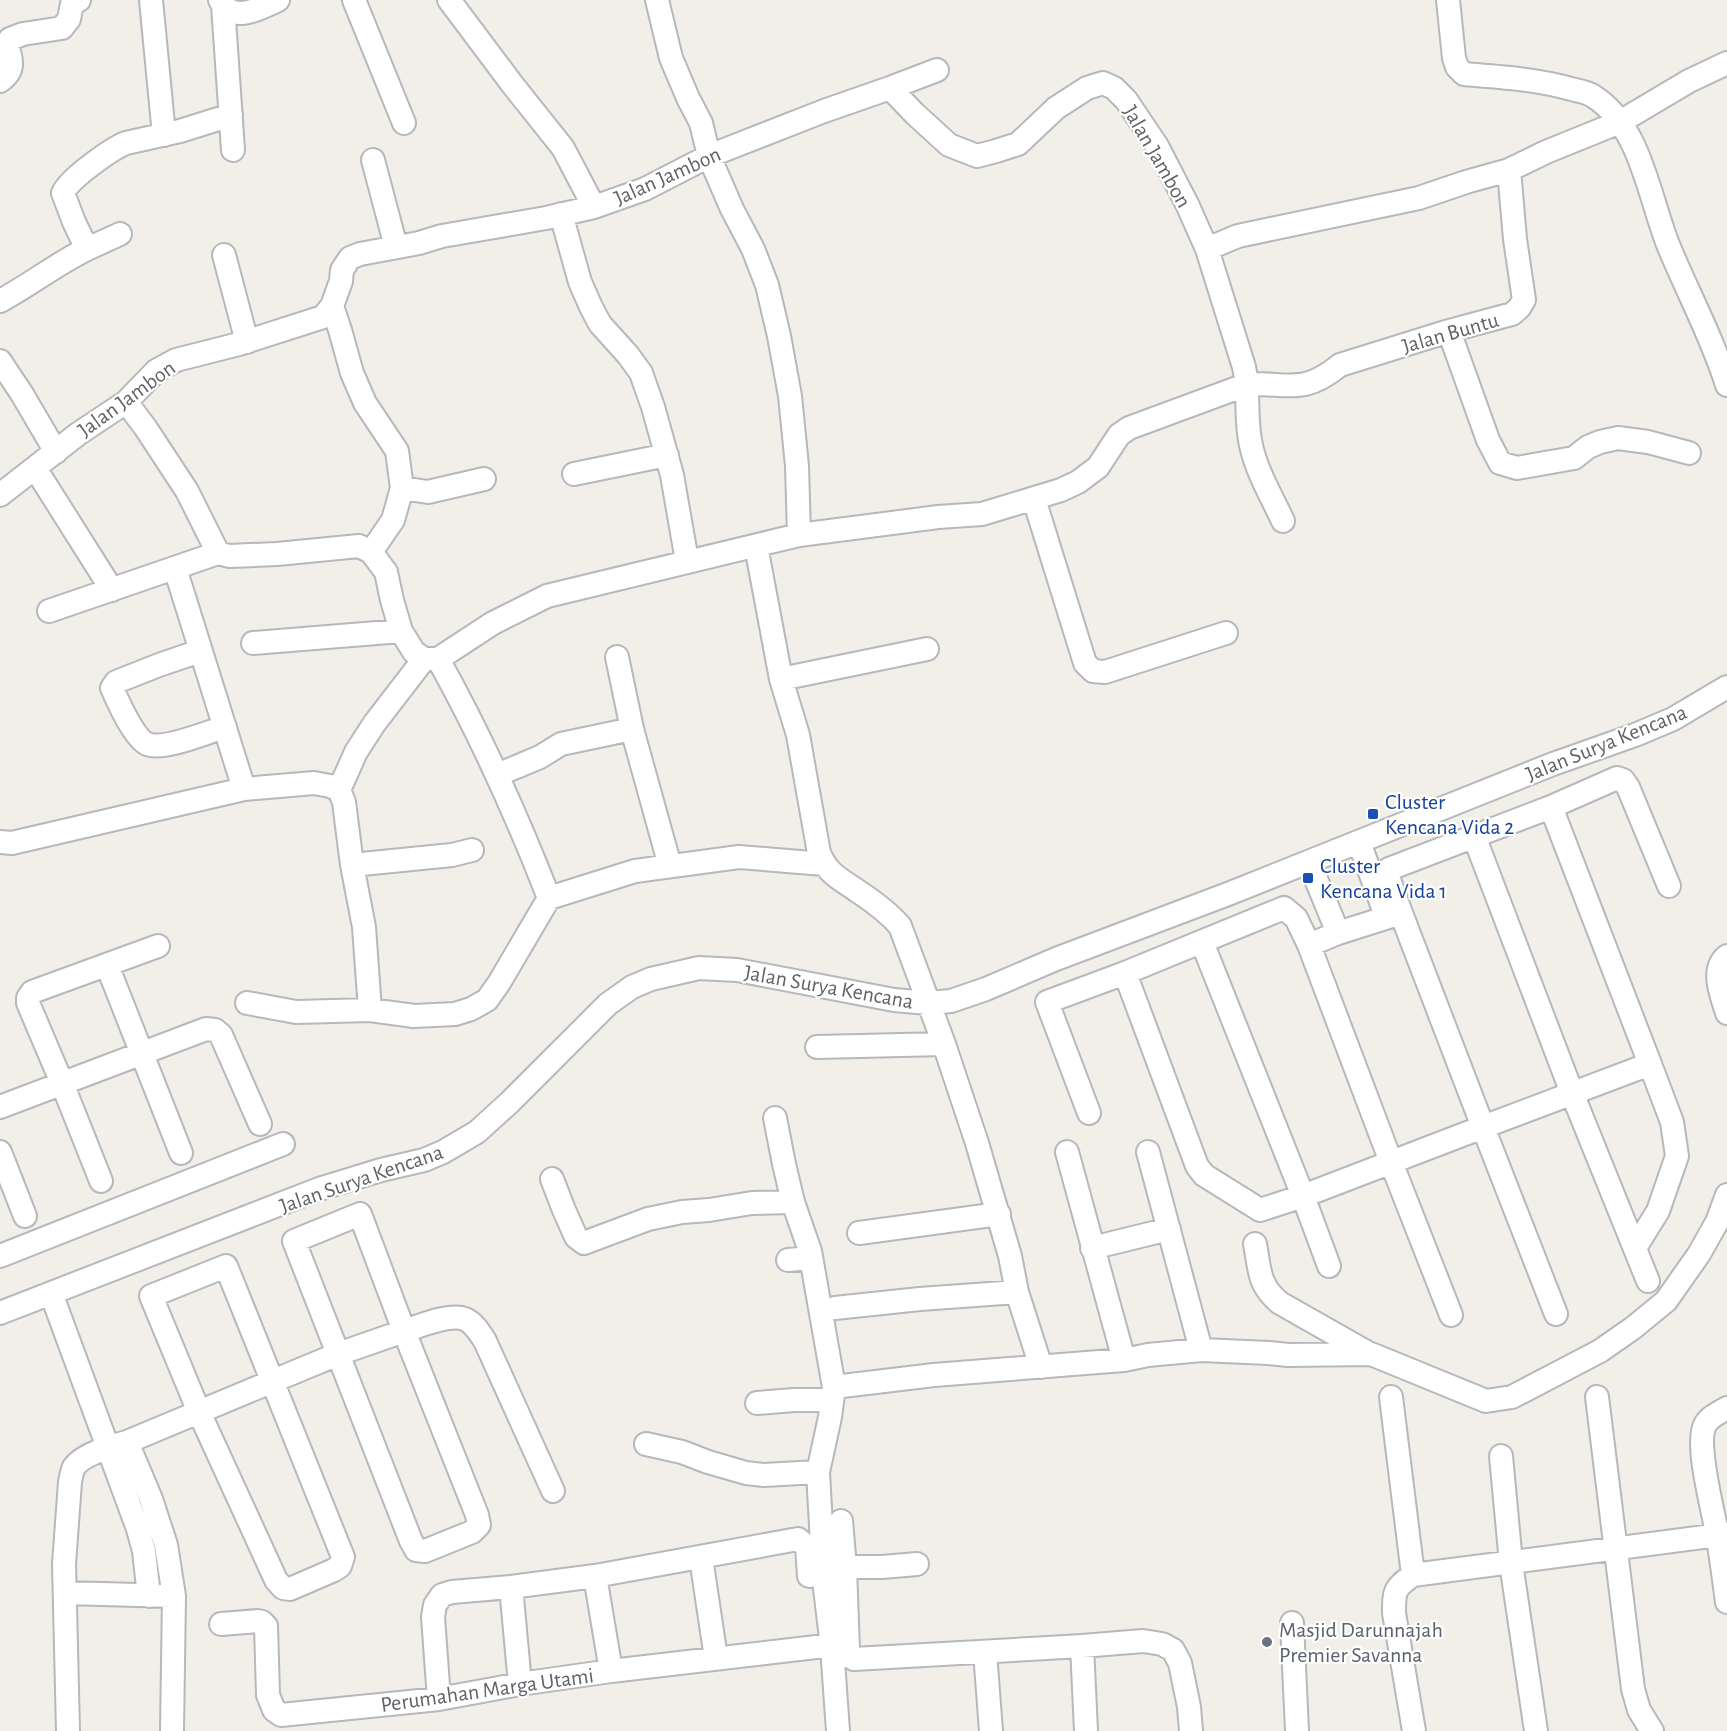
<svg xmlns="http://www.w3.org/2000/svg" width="1727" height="1731" font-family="'Alegreya Sans',sans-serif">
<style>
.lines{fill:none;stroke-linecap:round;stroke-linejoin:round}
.minor-casing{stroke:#b5b8bc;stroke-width:26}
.minor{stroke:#fff;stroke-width:22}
.transit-dot{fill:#1a4fb4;stroke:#fff;stroke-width:2}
.worship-dot{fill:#6b7280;stroke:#fff;stroke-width:2}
.labels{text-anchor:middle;stroke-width:4.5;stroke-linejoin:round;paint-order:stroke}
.street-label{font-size:22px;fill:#5f6368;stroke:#fff}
.transit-label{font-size:22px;fill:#164399;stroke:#fff;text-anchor:start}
.worship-label{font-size:22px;fill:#5b616d;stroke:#fff;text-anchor:start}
</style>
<rect width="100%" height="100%" fill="#f1efe8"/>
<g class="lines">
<defs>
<path id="minor" d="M 151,0 L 164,135
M 220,0 C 233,24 259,9 278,0
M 354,0 L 404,123
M 449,0 L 512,84 L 563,148 L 594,207
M 657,0 L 671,58 L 688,98 L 701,123 L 709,156 L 732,209 L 753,249 L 767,285 L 779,336 L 790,396 L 797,466 L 799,535
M 1448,0 L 1454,58 L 1457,67 L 1464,74 C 1500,77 1536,79 1571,89 C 1579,91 1587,92 1593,96 C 1641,126 1649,198 1669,247 C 1688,293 1712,337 1727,385
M 223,5 L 233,150
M 0,81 C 15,71 12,60 7,45 L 10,39 L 23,34 L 62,28 L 69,19 L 72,4 L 79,0
M 890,88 L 937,70
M 373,160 L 396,247
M 561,214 L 580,282 L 591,307 L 600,324 L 628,355 L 641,373 L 653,407 L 672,475 L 687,561
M 87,249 L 120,234
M 1207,249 L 1238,236 L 1419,198 L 1466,182 L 1509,170 L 1546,152 L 1620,122 L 1689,81 L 1727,63
M 224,255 L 247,342
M 0,301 C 30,285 56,264 87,249 L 74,222 L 63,193 C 69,179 111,149 126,143 L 180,131 L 231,115
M 332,306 L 340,330 L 352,373 L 365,403 L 397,451 L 402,488 L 393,520 L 371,552
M 1449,331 L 1488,440 L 1500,463 L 1517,468 L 1574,458 L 1588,447 L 1600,442 L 1618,438 L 1648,442 L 1689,453
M 0,361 L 22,394 L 56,452
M 126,402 L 145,427 L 187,491 L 218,553 L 229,556 L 277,554 L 359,546 L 371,552 L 386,572 L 392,600 L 401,631 L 414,652 L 424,659 L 438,659 L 493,623 L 547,596 L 799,535 L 938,517 L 982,514 L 1061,490 L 1078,482 L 1098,467 L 1119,435 L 1129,428 L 1248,384 C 1290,383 1303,395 1340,365 L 1449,331 L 1512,314 L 1519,308 L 1524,300 L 1515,239 L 1509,170
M 35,468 L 112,590
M 574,474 L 667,455
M 402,488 L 428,492 L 484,479
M 0,495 L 78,434 L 126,402 L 156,371 L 176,360 L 239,344 L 323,317 L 332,306 L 341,281 L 342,270 L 350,258 L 360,254 L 419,243 L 442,236 L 546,218 L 594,207 L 645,189 L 709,156 L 824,111 L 890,88 L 915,114 L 949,145 L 977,156 L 996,151 L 1018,144 L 1056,108 L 1087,88 L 1103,83 L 1114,88 L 1126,100 L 1157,146 L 1187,204 L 1207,249 L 1244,367 C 1249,389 1246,410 1249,433 C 1252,464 1270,493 1283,521
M 1034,499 L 1085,663 L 1093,671 L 1105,672 L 1226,633
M 756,546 L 781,679 L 798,735 L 819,853 C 828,875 841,879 859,892 C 874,902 888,912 900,926 L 944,1044 L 977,1143 L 1010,1256 L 1017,1292 L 1041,1367
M 175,568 L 244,789
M 49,611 L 218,553
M 253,643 L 401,631
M 200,651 L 159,665 L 116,682 L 112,688 C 118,702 134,738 147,744 C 164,751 207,732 225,727
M 617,657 L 632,729 L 670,866
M 438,659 C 481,736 517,816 549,898
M 781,679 L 927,649
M 497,775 L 540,757 L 561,744 L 632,729
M 339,790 L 356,752 L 374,724 L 424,659
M 1551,807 L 1650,1064 L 1483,1127 L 1556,1314
M 1474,836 L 1572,1093 L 1648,1281
M 0,842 L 12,843 L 244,789 L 314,783 L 330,786 L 339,790 L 344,802 L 352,865 L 364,927 L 370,1010
M 1359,842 L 1382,905
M 1309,862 L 1338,933
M 352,865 L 452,855 L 472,850
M 1202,942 L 1303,1196 L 1483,1127 L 1401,913 L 1388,877 L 1389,869 L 1551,807 L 1617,778 L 1623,780 L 1628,787 L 1669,886
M 1309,945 L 1338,933 L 1401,913
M 1727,956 C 1710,970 1722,996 1727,1013
M 107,965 L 181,1153
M 1125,973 L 1197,1166 L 1204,1175 L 1260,1210 L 1303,1196 L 1329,1266
M 247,1003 L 296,1012 L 370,1010 L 414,1016 L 455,1014 L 471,1009 L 487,1000 L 499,983 L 549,898 L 635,871 L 739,857 L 824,864
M 817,1047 L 944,1044
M 0,1107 L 206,1029 L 215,1030 L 221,1035 L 260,1124
M 1089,1113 L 1047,1002 L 1125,973 L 1284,908 L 1296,918 L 1309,945 L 1391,1162 L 1451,1315
M 775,1118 L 784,1164 L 793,1202 L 810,1251 L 834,1387 L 830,1417 L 818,1472 L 824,1580 L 832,1647 L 838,1731
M 0,1152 L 25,1216
M 1067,1152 L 1124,1360
M 1148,1152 L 1201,1350
M 552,1179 L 564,1210 L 576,1237 L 584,1243 L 648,1219 L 682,1212 L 709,1210 L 752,1203 L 793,1202
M 101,1181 L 62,1083 L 28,1003 L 28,998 L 32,992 L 158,946
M 859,1233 L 999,1214
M 1255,1244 C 1260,1270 1258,1285 1280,1303 L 1370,1354
M 1092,1248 L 1169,1229
M 1635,1248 L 1658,1211 L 1677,1156 L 1672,1122 L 1650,1064
M 0,1256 L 283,1144
M 788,1260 L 811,1258
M 226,1266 L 343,1557 L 340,1566 L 334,1570 L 290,1589 L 283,1588 L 276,1580 L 199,1412 L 151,1296 Z
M 51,1293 L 138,1529 L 144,1551 L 149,1596
M 835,1308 L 920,1299 L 1017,1292
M 0,1313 L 319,1189 L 381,1170 L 424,1160 L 443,1152 L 477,1132 L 510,1102 L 608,1004 L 632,987 L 651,979 L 699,968 L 737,970 L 894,1000 L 928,1003 L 951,1001 L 986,989 L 1056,959 L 1228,894 L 1553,764 L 1635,735 L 1673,719 L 1727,687
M 834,1387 L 934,1375 L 1124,1360 L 1148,1355 L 1201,1350 L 1269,1353 L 1288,1355 L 1371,1354 L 1486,1401 L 1512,1397 L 1600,1351 L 1633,1328 L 1666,1301 L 1699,1254 L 1717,1222 L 1727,1195
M 1391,1397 L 1413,1575
M 1597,1397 L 1633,1689 L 1639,1710 L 1652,1731
M 757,1403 L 794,1400 L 832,1400
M 1727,1408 C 1720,1412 1709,1417 1705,1425 C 1695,1444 1713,1510 1717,1533 C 1721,1556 1724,1579 1727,1602
M 646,1444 L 682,1452 L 708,1462 L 746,1473 L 764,1475 L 818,1472
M 1501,1456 L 1511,1563 L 1536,1731
M 841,1521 L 845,1567 L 848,1651 L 849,1656 L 854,1659 L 1082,1646 L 1143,1641 L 1162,1644 L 1173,1650 L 1180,1663 L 1189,1707 L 1191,1731
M 701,1558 L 716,1658
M 845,1567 L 882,1567 L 917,1564
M 595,1576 L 611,1671
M 511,1587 L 520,1684
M 65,1593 L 174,1596 L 166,1545 L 151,1499 L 127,1442
M 1292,1623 L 1297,1731
M 221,1624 L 258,1621 L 262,1622 L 266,1626 L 268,1695 L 274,1710 L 281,1715 L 439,1699 L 520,1684 L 611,1671 L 816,1647 L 832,1647
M 1082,1646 L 1086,1731
M 985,1652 L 991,1731
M 439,1699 L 433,1617 L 435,1605 L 442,1595 L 452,1592 L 511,1587 L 595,1576 L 798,1539 L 807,1547 L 809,1576
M 68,1731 L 64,1564 L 70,1482 C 71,1477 72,1471 74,1467 C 83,1454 112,1446 127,1442 L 338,1354 L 404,1331 L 360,1214 L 294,1241 L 411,1541 L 416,1550 L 425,1551 L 472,1532 L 479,1525 L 477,1515 L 404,1331 C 420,1326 450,1313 465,1319 C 474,1323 480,1333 485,1341 L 553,1491
M 172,1731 L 174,1596
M 1414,1731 L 1394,1613 C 1394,1591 1394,1588 1413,1575 L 1727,1534"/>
</defs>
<use href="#minor" class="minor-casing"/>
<use href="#minor" class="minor"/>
</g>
<g class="transit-dot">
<rect x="1367" y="808" width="12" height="12" rx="3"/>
<rect x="1302" y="872" width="12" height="12" rx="3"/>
</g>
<circle class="worship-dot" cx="1267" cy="1642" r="6"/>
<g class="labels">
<g class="street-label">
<text transform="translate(1158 156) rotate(60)" y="8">Jalan Jambon</text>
<text transform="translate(667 175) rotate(-24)" y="8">Jalan Jambon</text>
<text transform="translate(1450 332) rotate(-16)" y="8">Jalan Buntu</text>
<text transform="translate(126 398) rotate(-36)" y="8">Jalan Jambon</text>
<text transform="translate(1606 742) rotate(-22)" y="8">Jalan Surya Kencana</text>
<text transform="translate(829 986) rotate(10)" y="8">Jalan Surya Kencana</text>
<text transform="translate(361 1178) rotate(-19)" y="8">Jalan Surya Kencana</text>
<text transform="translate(487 1689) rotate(-8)" y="8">Perumahan Marga Utami</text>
</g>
<g class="transit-label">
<text x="1385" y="809">Cluster<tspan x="1385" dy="25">Kencana Vida 2</tspan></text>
<text x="1320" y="873">Cluster<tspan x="1320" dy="25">Kencana Vida 1</tspan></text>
</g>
<g class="worship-label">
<text x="1279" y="1637">Masjid Darunnajah<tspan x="1279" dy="25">Premier Savanna</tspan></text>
</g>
</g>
</svg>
